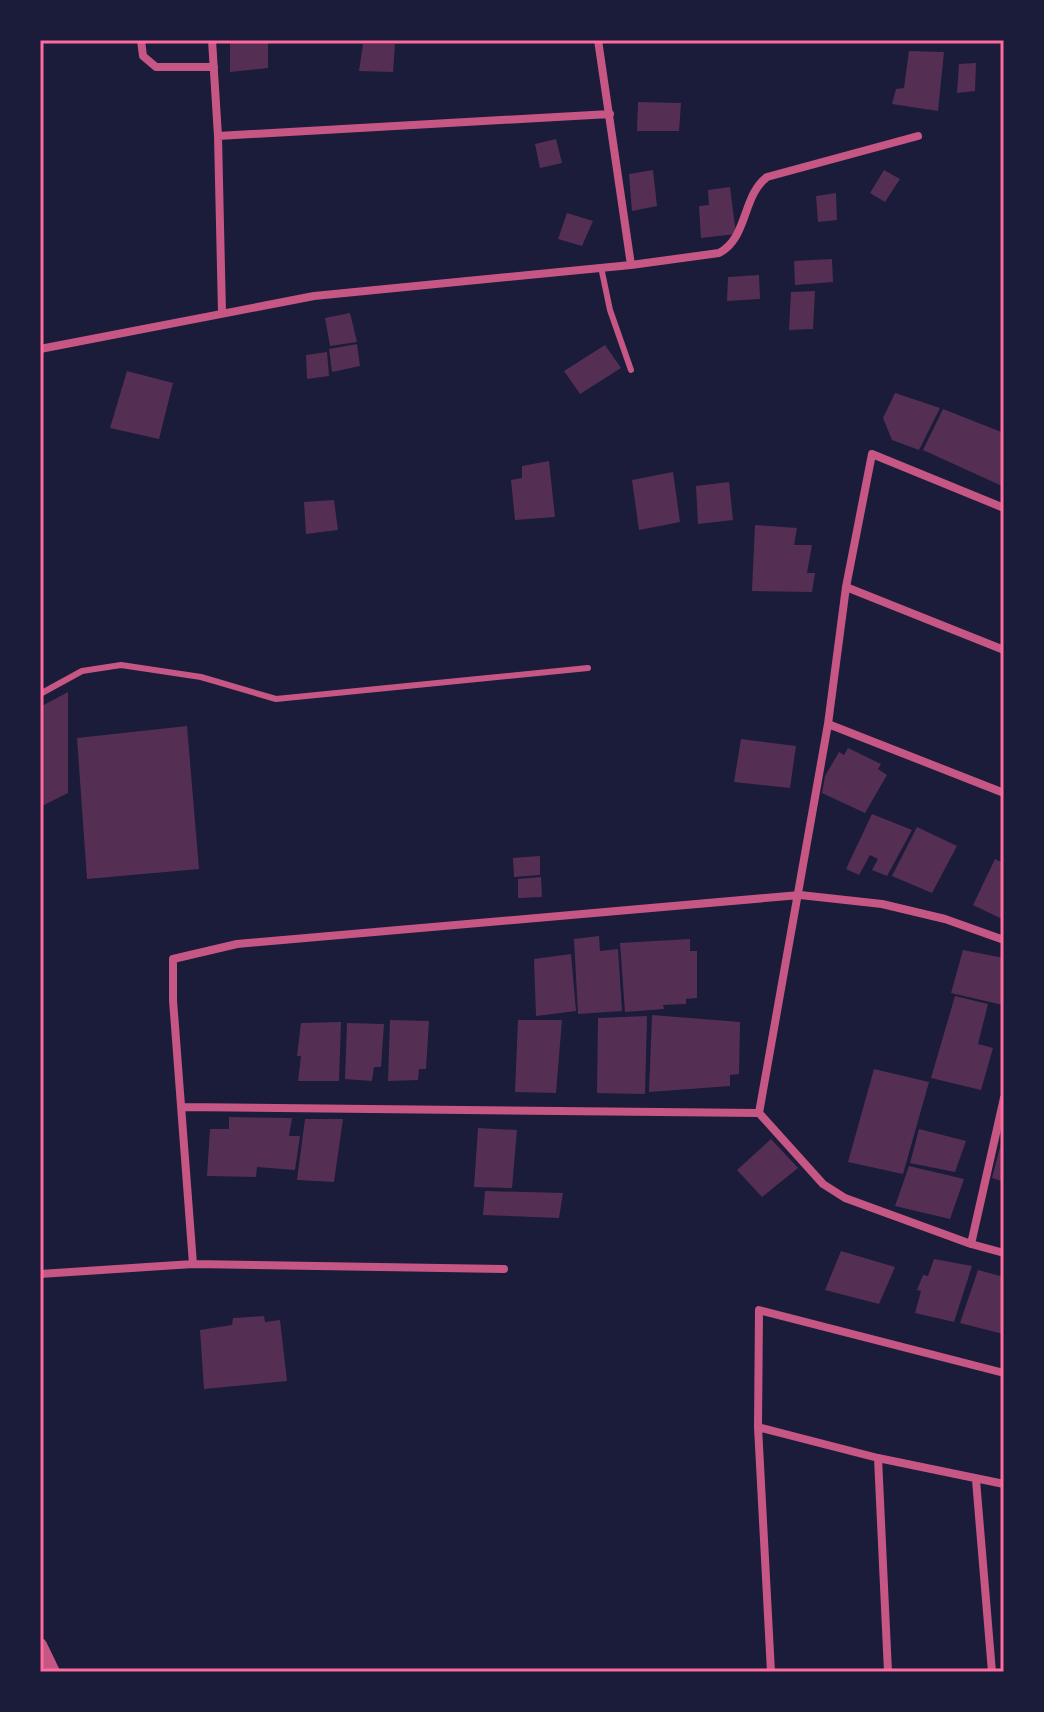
<svg xmlns="http://www.w3.org/2000/svg" width="1044" height="1712" font-family="'PT Serif',serif">
<style>
.building{fill:#542f53}
.lines{fill:none;stroke-linecap:round;stroke-linejoin:round}
.service{stroke:#c65784;stroke-width:6}
.minor{stroke:#c65784;stroke-width:8}
.tertiary{stroke:#c65784;stroke-width:14}
.neatline{fill:none;stroke:#ff6b9d;stroke-width:3}
</style>
<rect width="100%" height="100%" fill="#1b1b3a"/>
<path class="building" d="M 230,40 L 268,40 L 268,68 L 230,72 Z
M 363,44 L 395,44 L 393,72 L 359,71 Z
M 909,51 L 944,52 L 938,111 L 892,104 L 896,89 L 904,88 Z
M 976,63 L 975,91 L 957,93 L 959,64 Z
M 638,102 L 681,103 L 679,131 L 637,131 Z
M 556,139 L 562,163 L 540,168 L 535,144 Z
M 653,170 L 657,206 L 632,211 L 629,174 Z
M 884,170 L 900,179 L 885,202 L 870,193 Z
M 730,187 L 736,234 L 701,238 L 699,206 L 709,205 L 708,190 Z
M 836,193 L 837,220 L 818,222 L 816,196 Z
M 567,213 L 593,221 L 582,246 L 558,239 Z
M 832,259 L 833,282 L 795,285 L 794,261 Z
M 759,275 L 760,299 L 727,301 L 728,277 Z
M 815,291 L 813,329 L 789,330 L 791,292 Z
M 350,313 L 357,342 L 330,346 L 325,318 Z
M 357,344 L 360,366 L 332,372 L 329,349 Z
M 605,345 L 621,368 L 580,394 L 564,371 Z
M 327,352 L 329,376 L 307,379 L 306,355 Z
M 127,371 L 173,383 L 159,439 L 110,428 Z
M 895,393 L 940,408 L 919,450 L 892,440 L 883,418 Z
M 943,409 L 1004,433 L 1004,481 L 1002,486 L 923,450 Z
M 549,461 L 555,517 L 515,520 L 511,480 L 522,478 L 522,466 Z
M 673,472 L 680,522 L 639,530 L 632,480 Z
M 729,482 L 733,520 L 698,524 L 696,486 Z
M 334,500 L 338,530 L 306,534 L 304,502 Z
M 755,525 L 797,528 L 794,545 L 812,545 L 807,573 L 815,573 L 812,592 L 752,591 Z
M 68,692 L 68,793 L 40,807 L 40,707 Z
M 187,726 L 199,869 L 87,879 L 77,738 Z
M 741,739 L 796,746 L 790,788 L 734,782 Z
M 848,748 L 881,764 L 878,769 L 887,775 L 865,813 L 822,793 L 825,776 L 839,752 L 844,755 Z
M 872,814 L 912,830 L 887,876 L 872,870 L 878,859 L 870,855 L 859,875 L 846,869 Z
M 917,827 L 957,846 L 932,893 L 892,876 Z
M 540,856 L 540,875 L 514,877 L 513,858 Z
M 995,859 L 1004,863 L 1004,920 L 973,905 Z
M 541,877 L 542,897 L 518,898 L 518,879 Z
M 599,936 L 600,951 L 618,949 L 622,1011 L 578,1014 L 574,939 Z
M 690,939 L 690,951 L 697,951 L 697,998 L 686,999 L 686,1004 L 663,1005 L 664,1009 L 625,1012 L 620,943 Z
M 963,950 L 1004,958 L 1003,1005 L 951,993 Z
M 571,954 L 576,1011 L 536,1016 L 534,959 Z
M 955,996 L 988,1004 L 978,1044 L 993,1048 L 981,1090 L 931,1078 Z
M 652,1015 L 740,1022 L 739,1074 L 730,1075 L 730,1086 L 649,1092 Z
M 647,1016 L 645,1094 L 597,1093 L 598,1018 Z
M 390,1020 L 429,1021 L 426,1069 L 419,1069 L 418,1080 L 388,1081 Z
M 518,1020 L 562,1020 L 556,1093 L 515,1092 Z
M 341,1022 L 339,1081 L 298,1081 L 301,1056 L 297,1056 L 301,1023 Z
M 347,1023 L 384,1024 L 381,1067 L 374,1067 L 372,1081 L 345,1079 Z
M 874,1069 L 929,1082 L 903,1174 L 848,1162 Z
M 229,1117 L 292,1118 L 289,1136 L 300,1136 L 295,1170 L 257,1167 L 256,1177 L 207,1176 L 210,1129 L 229,1129 Z
M 305,1119 L 343,1119 L 334,1182 L 297,1180 Z
M 478,1128 L 517,1130 L 512,1188 L 474,1187 Z
M 919,1129 L 966,1141 L 955,1172 L 910,1163 Z
M 1003,1136 L 1004,1136 L 1004,1182 L 992,1178 Z
M 771,1139 L 798,1168 L 762,1197 L 737,1170 Z
M 909,1166 L 964,1179 L 950,1219 L 895,1206 Z
M 485,1191 L 563,1193 L 559,1218 L 483,1215 Z
M 841,1251 L 895,1267 L 879,1304 L 825,1290 Z
M 934,1259 L 972,1266 L 954,1322 L 915,1313 L 921,1291 L 917,1290 L 923,1275 L 928,1276 Z
M 978,1270 L 1004,1277 L 1003,1334 L 960,1323 Z
M 264,1316 L 265,1322 L 280,1320 L 287,1381 L 204,1389 L 200,1330 L 232,1325 L 233,1318 Z"/>
<g class="lines">
<path class="service" d="M 601,267 L 610,310 L 631,370
M 40,694 L 82,671 L 121,665 L 201,677 L 276,699 L 588,668"/>
<path class="minor" d="M 141,40 L 143,56 L 156,67 L 214,67
M 212,40 L 218,136 L 222,313
M 598,40 L 631,265
M 218,136 L 610,114
M 40,349 L 314,296 L 631,265 L 719,253 C 748,238 742,196 767,177 L 918,136
M 846,587 L 1004,650
M 828,724 L 1004,793
M 182,1107 L 759,1113 L 823,1184 L 845,1198 L 971,1244 L 1004,1253
M 759,1113 L 828,724 L 846,587 L 872,454 L 1004,508
M 971,1244 L 1004,1098
M 193,1264 L 504,1269
M 40,1274 L 193,1264 L 173,1000 L 173,959 L 237,944 L 800,895 L 882,904 L 945,919 L 1004,940
M 758,1427 L 878,1458 L 1004,1484
M 878,1458 L 888,1672
M 976,1480 L 992,1672
M 771,1672 L 758,1427 L 759,1310 L 1004,1373"/>
<path class="tertiary" d="M 40,1645 L 53,1672"/>
</g>
<rect width="1044" height="1712" fill="none" stroke="#1b1b3a" stroke-width="84"/>
<rect x="42" y="42" width="960" height="1628" class="neatline"/>
</svg>
